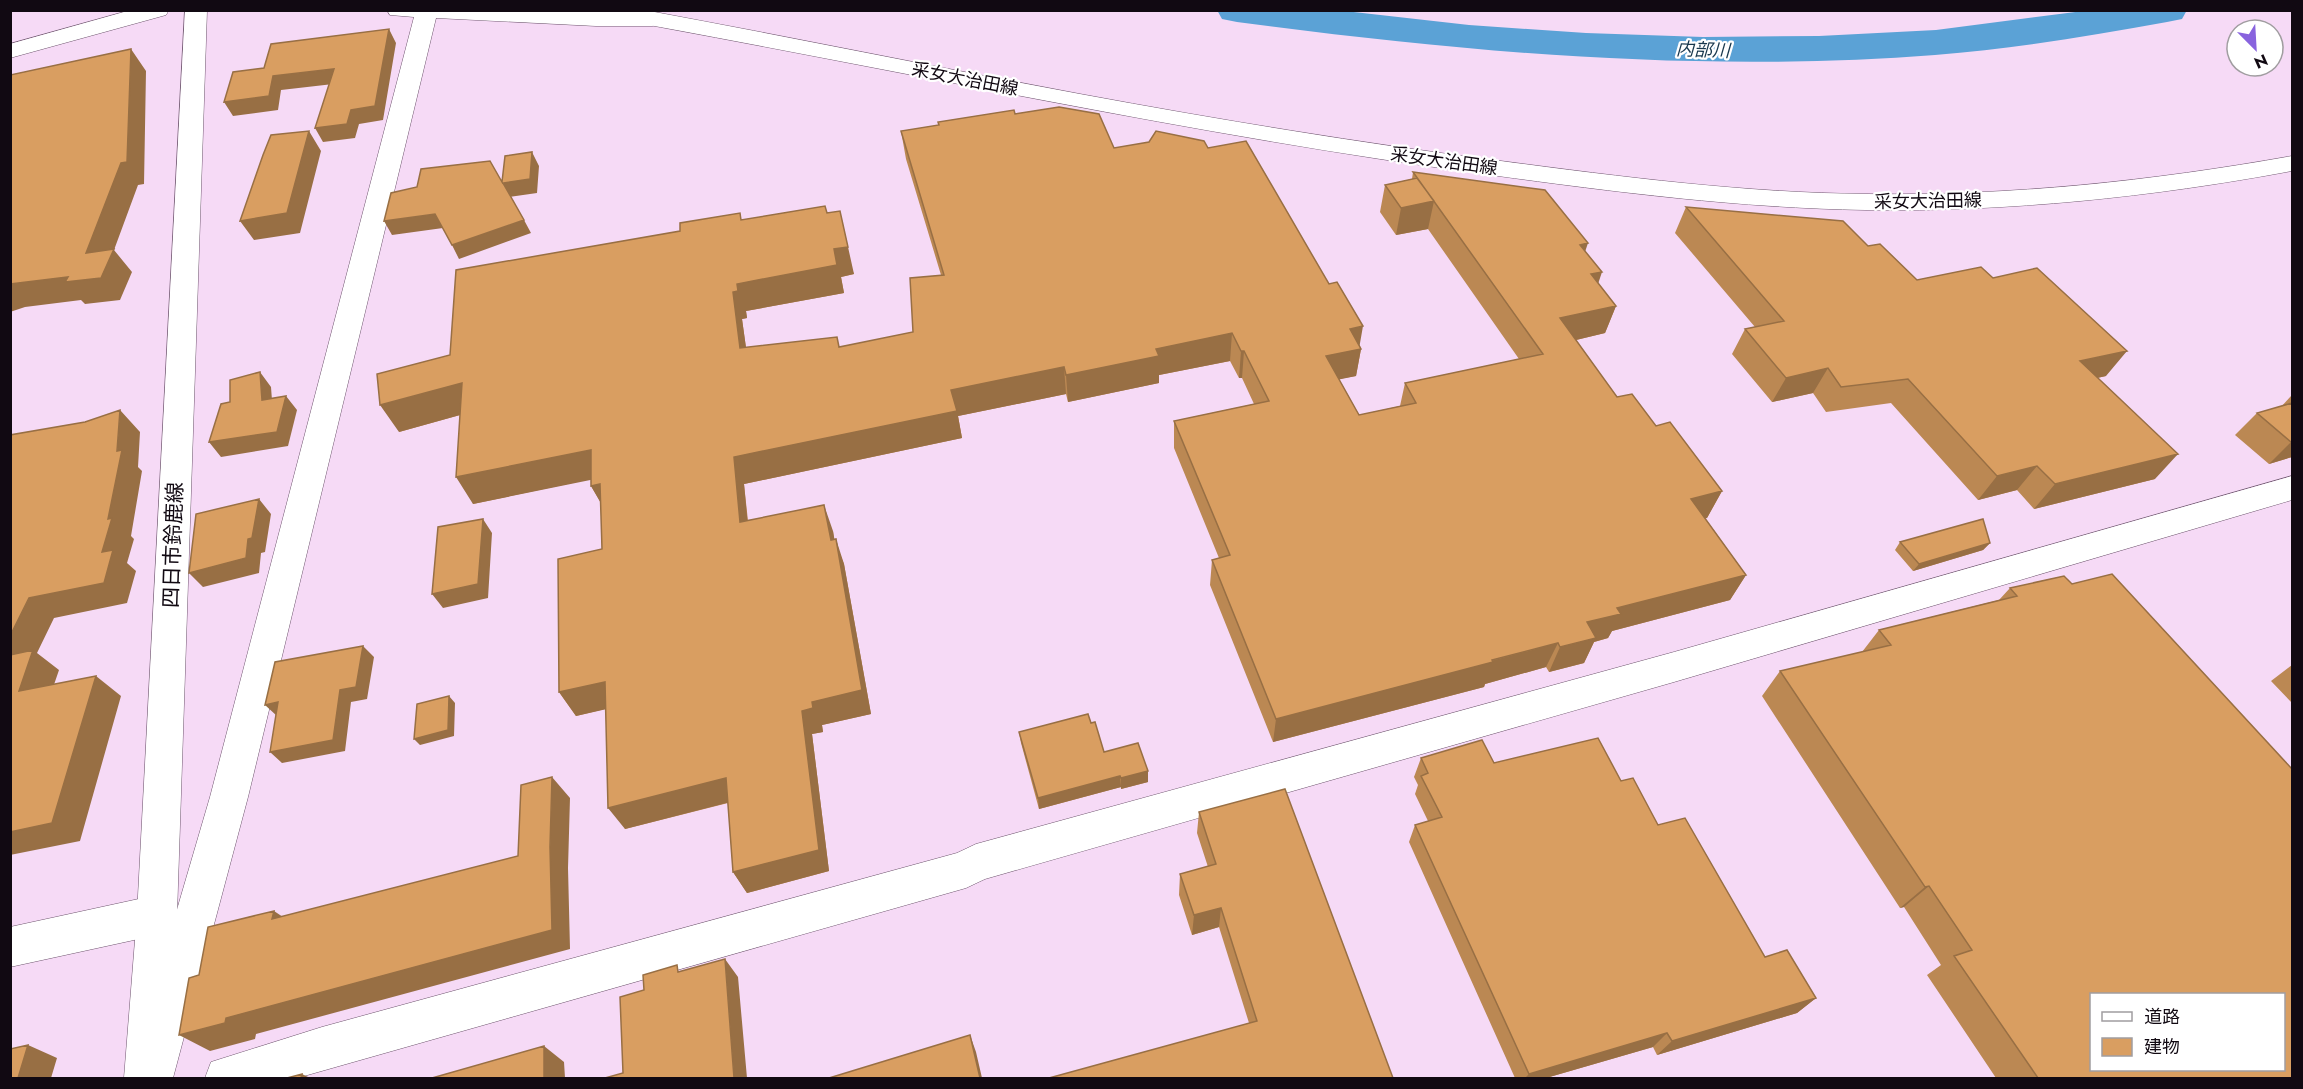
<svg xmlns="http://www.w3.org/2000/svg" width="2303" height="1089" font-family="Jost,'Noto Sans JP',sans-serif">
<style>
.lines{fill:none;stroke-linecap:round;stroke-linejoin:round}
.river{fill:#5ba2d6;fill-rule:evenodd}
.minor-casing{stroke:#6e566e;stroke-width:1}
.secondary-casing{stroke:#6e566e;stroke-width:1}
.minor{fill:#fff;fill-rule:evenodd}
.secondary{fill:#fff;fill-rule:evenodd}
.wall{fill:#bb8853}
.shaded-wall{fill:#986f44}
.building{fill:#d99e61;stroke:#986f44;stroke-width:1.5;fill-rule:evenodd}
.labels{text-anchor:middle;stroke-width:4.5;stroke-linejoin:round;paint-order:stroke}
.far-water-label{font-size:18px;font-style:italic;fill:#18374d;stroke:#fff}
.far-street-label{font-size:18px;fill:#110912;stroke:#fff}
.street-label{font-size:21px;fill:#110912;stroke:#fff}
</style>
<rect width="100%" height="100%" fill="#f6daf6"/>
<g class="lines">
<path class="river" d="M 1217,10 L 1336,10 L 1469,25 L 1586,33 L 1703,37 L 1819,36 L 1936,30 L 2091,10 L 2187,10 L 2182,19 L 2167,22 C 2090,36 2013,49 1935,55 C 1701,73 1469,53 1237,22 L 1222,19 Z"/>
<defs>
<path id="minor" d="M 131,10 L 169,10 L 166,15 L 10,58 L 10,44 Z
M 387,10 L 652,12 L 660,14 L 663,19 L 660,24 L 652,26 L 596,26 L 436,18 L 248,797 L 173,1078 L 129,1078 L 173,925 L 171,929 L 157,935 L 10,967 L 10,927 L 157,895 L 171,901 L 176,913 L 210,797 L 414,17 L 390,15 Z
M 2292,476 L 2292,500 L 1674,682 L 985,879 L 966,888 L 297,1078 L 205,1078 L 211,1062 L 322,1027 L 957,853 L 976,844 L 1674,652 Z"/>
<path id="secondary" d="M 185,10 L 207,10 L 177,915 L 168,1078 L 124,1078 L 137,915 Z
M 594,10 L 644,10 C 790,37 935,67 1080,94 C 1220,120 1360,143 1501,161 C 1623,177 1745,193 1868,194 C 2010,196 2152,181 2292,156 L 2292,171 C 2152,197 2009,212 1866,210 C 1741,208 1615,192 1491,175 C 1193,135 900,70 605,17 L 597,15 Z"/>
</defs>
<use href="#minor" class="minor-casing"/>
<use href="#secondary" class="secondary-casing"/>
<use href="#minor" class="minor"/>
<use href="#secondary" class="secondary"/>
</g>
<path class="wall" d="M 1015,114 L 1114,148 L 1208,148 L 1360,346 L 1361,349 L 1356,376 L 1339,379 L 1359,415 L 1400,406 L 1405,383 L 1519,359 L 1428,229 L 1396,235 L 1380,212 L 1385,185 L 1412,179 L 1413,172 L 1585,251 L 1598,283 L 1616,306 L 1605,333 L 1576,340 L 1617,397 L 1656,426 L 1722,491 L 1707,518 L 1705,518 L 1746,575 L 1730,600 L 1612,631 L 1608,638 L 1594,642 L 1584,663 L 1549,672 L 1546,667 L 1485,684 L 1484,687 L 1273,742 L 1210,585 L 1212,560 L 1219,558 L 1174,448 L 1174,421 L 1254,404 L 1242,378 L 1239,378 L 1230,361 L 1159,375 L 1159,383 L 1068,402 L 1066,394 L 958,416 L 962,438 L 744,484 L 748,521 L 833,531 L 834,539 L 844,564 L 871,714 L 822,725 L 823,732 L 812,734 L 829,871 L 747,893 L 733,872 L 728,803 L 625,829 L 605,709 L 576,716 L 559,692 L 602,549 L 601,503 L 591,486 L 591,479 L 473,504 L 460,415 L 399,432 L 450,355 L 742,220 L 827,213 L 854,274 L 841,277 L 844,293 L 746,311 L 747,318 L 742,319 L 746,348 L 840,347 L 913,332 L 941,275 L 906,159 L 901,131 Z
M 1686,207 L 1868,246 L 1917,280 L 1993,278 L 2106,376 L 2097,378 L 2155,479 L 2034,509 L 2017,490 L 1978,500 L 1891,403 L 1826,412 L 1813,393 L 1772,402 L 1732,354 L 1745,329 L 1755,327 L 1675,233 Z
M 2291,396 L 2292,396 L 2292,457 L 2269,464 L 2235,435 L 2257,413 L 2281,407 Z
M 1900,542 L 1990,543 L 1983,550 L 1913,571 L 1895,550 Z
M 2064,576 L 2292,1078 L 1996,1078 L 1927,975 L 1941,965 L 1904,907 L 1900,908 L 1762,696 L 1780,671 L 1862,652 L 1879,630 L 1999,600 L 2010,588 Z
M 2292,665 L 2292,703 L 2271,681 Z
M 1091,723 L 1104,752 L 1148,771 L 1148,782 L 1121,789 L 1121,787 L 1039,809 L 1021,743 L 1019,732 Z
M 1421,758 L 1494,763 L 1621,781 L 1765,957 L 1816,998 L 1797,1013 L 1657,1055 L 1653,1047 L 1546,1078 L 1515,1078 L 1409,842 L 1415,825 L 1428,821 L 1415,794 L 1418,785 L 1414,777 Z
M 1199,812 L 1393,1078 L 1249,1023 L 1219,927 L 1192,935 L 1179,895 L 1180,874 L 1208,867 L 1197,833 Z"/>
<path class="shaded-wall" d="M 389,29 L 396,43 L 383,120 L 359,124 L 355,138 L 323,142 L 315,128 L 351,110 Z
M 131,49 L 146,71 L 144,184 L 138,185 L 114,250 L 132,272 L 120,300 L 85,304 L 81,300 L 25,307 L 10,312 L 10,284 L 86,253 Z
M 334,69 L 342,83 L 281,90 L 278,110 L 233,116 L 224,102 L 273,76 Z
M 309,131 L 321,151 L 300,233 L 254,240 L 240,221 Z
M 532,152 L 539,166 L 537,193 L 509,197 L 503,183 Z
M 1434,201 L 1428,229 L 1396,235 L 1401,208 Z
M 840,211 L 854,274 L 841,277 L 844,293 L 746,311 L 747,318 L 742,319 L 750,376 L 740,348 L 733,292 L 737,284 L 834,249 Z
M 435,214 L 443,228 L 392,235 L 384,221 Z
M 524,220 L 531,233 L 459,259 L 452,245 Z
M 1588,243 L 1579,270 L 1580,245 Z
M 1602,272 L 1593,299 L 1591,274 Z
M 1616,306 L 1605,333 L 1551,346 L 1560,318 Z
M 1363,326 L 1359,349 L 1361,349 L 1356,376 L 1322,383 L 1326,356 L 1350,329 Z
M 1232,333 L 1230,361 L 1159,375 L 1159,383 L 1068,402 L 1066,375 L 1156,349 Z
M 1241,351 L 1244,351 L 1242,378 L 1239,378 Z
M 2127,351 L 2106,376 L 2060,386 L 2080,361 Z
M 1064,367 L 1066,394 L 958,416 L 962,438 L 744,484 L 750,548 L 740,522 L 734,457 L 951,390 Z
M 1828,368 L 1813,393 L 1772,402 L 1786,378 Z
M 260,372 L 271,387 L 273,414 L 262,400 Z
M 462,383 L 478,410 L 399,432 L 380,405 Z
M 286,396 L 297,410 L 288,446 L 221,457 L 209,442 Z
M 120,410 L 140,432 L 138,467 L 142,471 L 131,536 L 134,539 L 127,563 L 136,571 L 127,603 L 54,618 L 37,653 L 59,670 L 45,711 L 19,691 L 10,664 L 10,636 L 29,598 L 102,552 L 108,519 L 117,451 Z
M 2291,442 L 2292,442 L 2292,457 L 2269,464 Z
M 591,450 L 605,477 L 473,504 L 456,477 Z
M 2178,454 L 2155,479 L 2034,509 L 2055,484 Z
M 2037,466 L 2017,490 L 1978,500 L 1997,476 Z
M 600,484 L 606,512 L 591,486 Z
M 1722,491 L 1707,518 L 1677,525 L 1691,499 Z
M 259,499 L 271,514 L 265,552 L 261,553 L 259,573 L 203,587 L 189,573 Z
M 824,505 L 833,531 L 839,566 L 831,540 Z
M 483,519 L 492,533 L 488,598 L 443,608 L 432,594 Z
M 836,539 L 844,564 L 871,714 L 822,725 L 823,732 L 812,734 L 829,871 L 747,893 L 733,872 L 802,711 L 812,702 Z
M 1990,543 L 1983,550 L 1913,571 L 1919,564 Z
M 1746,575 L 1730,600 L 1612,631 L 1608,638 L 1594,642 L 1584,663 L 1549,672 L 1560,647 L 1587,622 L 1617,608 Z
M 1558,643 L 1546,667 L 1485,684 L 1484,687 L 1273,742 L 1276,719 Z
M 363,646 L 374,657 L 367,699 L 351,702 L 345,751 L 282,763 L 270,752 L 340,690 Z
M 96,676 L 121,696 L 80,841 L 10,855 L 10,832 Z
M 605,682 L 620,706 L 576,716 L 559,692 Z
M 449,696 L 455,703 L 454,736 L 420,745 L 414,739 Z
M 278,702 L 277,716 L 265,705 Z
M 1148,771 L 1148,782 L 1121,789 L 1121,778 Z
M 1120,776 L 1121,787 L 1039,809 L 1038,798 Z
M 552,777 L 570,798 L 568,868 L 570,949 L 256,1034 L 255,1039 L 210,1051 L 179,1035 L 226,1018 L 550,847 Z
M 726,778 L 738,800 L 625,829 L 608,808 Z
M 1929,886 L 1904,907 L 1900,908 L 1925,887 Z
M 1221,908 L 1219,927 L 1192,935 L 1194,915 Z
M 274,911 L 301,929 L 272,919 Z
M 725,959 L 738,977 L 747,1078 L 734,1078 Z
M 1816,998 L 1797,1013 L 1657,1055 L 1672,1041 Z
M 1667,1033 L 1653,1047 L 1546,1078 L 1525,1078 L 1529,1074 Z
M 970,1035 L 976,1052 L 982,1078 L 980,1078 Z
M 28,1045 L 57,1058 L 51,1078 L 18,1078 Z
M 544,1046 L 564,1062 L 565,1078 L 544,1078 Z
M 302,1074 L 310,1078 L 301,1078 Z"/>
<path class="building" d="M 389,29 L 375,106 L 351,110 L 347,124 L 315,128 L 334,69 L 273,76 L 269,96 L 224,102 L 233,72 L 264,68 L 271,44 Z
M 131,49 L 127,162 L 121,163 L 86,253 L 114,249 L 101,278 L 65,282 L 68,277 L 10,284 L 10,75 Z
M 1059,107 L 1099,114 L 1114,148 L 1149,142 L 1156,131 L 1204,141 L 1208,148 L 1246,141 L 1329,284 L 1337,282 L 1363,326 L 1350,329 L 1361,349 L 1326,356 L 1359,415 L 1416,403 L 1405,383 L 1543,354 L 1413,172 L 1545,190 L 1588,243 L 1580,245 L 1602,272 L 1591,274 L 1616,306 L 1560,318 L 1617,397 L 1632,394 L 1656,426 L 1670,422 L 1722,491 L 1691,499 L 1746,575 L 1617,608 L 1621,614 L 1587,622 L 1596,638 L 1560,647 L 1558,643 L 1492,660 L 1493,662 L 1276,719 L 1212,560 L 1230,555 L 1174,421 L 1269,401 L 1244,351 L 1241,351 L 1232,333 L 1156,349 L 1159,356 L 1066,375 L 1064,367 L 951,390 L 957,411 L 734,457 L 740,522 L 824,505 L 831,540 L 836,539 L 862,690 L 812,702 L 813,708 L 802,711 L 819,850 L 733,872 L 726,778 L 608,808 L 605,682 L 559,692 L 558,559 L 602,549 L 600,484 L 591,486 L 591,450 L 456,477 L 462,383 L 380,405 L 377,374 L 450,355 L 456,270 L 680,231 L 680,223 L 740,213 L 741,220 L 825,206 L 827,213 L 840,211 L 848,247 L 834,249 L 837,265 L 737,284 L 738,291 L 733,292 L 740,348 L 837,337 L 839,347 L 913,332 L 910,278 L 944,275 L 901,131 L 939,125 L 938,122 L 1014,110 L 1015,114 Z
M 309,131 L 287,213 L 240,221 L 263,155 L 271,135 Z
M 532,152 L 530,179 L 503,183 L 524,220 L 452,245 L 435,214 L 384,221 L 391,193 L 417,187 L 421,169 L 490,161 L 502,182 L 505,156 Z
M 1417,178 L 1434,201 L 1401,208 L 1385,185 Z
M 1686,207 L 1843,221 L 1868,246 L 1880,244 L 1917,280 L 1981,267 L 1993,278 L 2037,268 L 2127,351 L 2080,361 L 2178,454 L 2055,484 L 2037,466 L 1997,476 L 1908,379 L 1841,387 L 1828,368 L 1786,378 L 1745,329 L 1784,321 Z
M 260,372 L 262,400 L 286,396 L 277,432 L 209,442 L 221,404 L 230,402 L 230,380 Z
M 2292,403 L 2292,442 L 2291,442 L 2257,413 Z
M 120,410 L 117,451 L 122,450 L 108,519 L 112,518 L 102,552 L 113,550 L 104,583 L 29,598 L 10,636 L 10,435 L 85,422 Z
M 259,499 L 252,538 L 248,539 L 246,558 L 189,573 L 196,514 Z
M 483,519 L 478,584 L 432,594 L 438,527 Z
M 1983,519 L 1990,543 L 1919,564 L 1900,542 Z
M 2112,574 L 2292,769 L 2292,1078 L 2038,1078 L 1954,956 L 1972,950 L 1929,886 L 1925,887 L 1780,671 L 1891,645 L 1879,630 L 2017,596 L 2010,588 L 2064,576 L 2072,584 ZM 2091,994 L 2283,994 L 2283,1070 L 2091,1070 Z
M 363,646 L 356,687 L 340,690 L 333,740 L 270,752 L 278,702 L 265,705 L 275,662 Z
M 33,650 L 19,691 L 96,676 L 52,823 L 10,832 L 10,655 Z
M 449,696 L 448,730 L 414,739 L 417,704 Z
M 1088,714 L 1091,723 L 1095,722 L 1104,752 L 1138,743 L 1148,771 L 1121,778 L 1120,776 L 1038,798 L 1019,732 Z
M 1598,738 L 1621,781 L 1633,778 L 1658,825 L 1685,818 L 1765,957 L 1787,950 L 1816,998 L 1672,1041 L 1667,1033 L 1529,1074 L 1415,825 L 1442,817 L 1421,776 L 1428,773 L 1421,758 L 1482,740 L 1494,763 Z
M 552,777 L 550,847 L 552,930 L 226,1018 L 225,1023 L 179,1035 L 189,978 L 199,975 L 208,927 L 274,911 L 272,919 L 518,856 L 521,785 Z
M 1285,789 L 1393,1078 L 1049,1078 L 1257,1021 L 1221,908 L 1194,915 L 1180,874 L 1216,864 L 1199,812 Z
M 725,959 L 734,1078 L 605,1078 L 623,1073 L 620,997 L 644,990 L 643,975 L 677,965 L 678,972 Z
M 970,1035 L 980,1078 L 829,1078 Z
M 28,1045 L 18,1078 L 10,1078 L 10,1049 Z
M 544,1046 L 544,1078 L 432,1078 Z
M 302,1074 L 301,1078 L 287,1078 Z"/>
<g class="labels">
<g class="far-water-label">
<text transform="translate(1703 50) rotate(2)" y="6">内部川</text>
</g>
<g class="far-street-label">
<text transform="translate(965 79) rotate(11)" y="6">采女大治田線</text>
<text transform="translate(1444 161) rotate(8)" y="6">采女大治田線</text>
<text transform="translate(1928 201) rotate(-1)" y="6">采女大治田線</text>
</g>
<g class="street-label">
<text transform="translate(173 545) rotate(-88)" y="7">四日市鈴鹿線</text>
</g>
</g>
<rect width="2303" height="1089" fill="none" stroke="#110912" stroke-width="24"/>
<rect x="2090" y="993" width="195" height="78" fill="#ffffff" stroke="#a09da0" stroke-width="1.5"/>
<rect x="2102" y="1012" width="30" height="9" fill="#ffffff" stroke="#a09da0" stroke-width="1.5"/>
<text x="2144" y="1023" font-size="18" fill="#110912">道路</text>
<rect x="2102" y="1038" width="30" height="18" fill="#d99e61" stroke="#a09da0" stroke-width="1.5"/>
<text x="2144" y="1053" font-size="18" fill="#110912">建物</text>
<g transform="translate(2255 48) rotate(156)"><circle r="28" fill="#ffffff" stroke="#a09da0" stroke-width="1.5"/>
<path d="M0-4.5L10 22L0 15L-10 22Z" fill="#8863de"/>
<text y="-9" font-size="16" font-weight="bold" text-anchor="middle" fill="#110912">N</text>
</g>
</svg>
